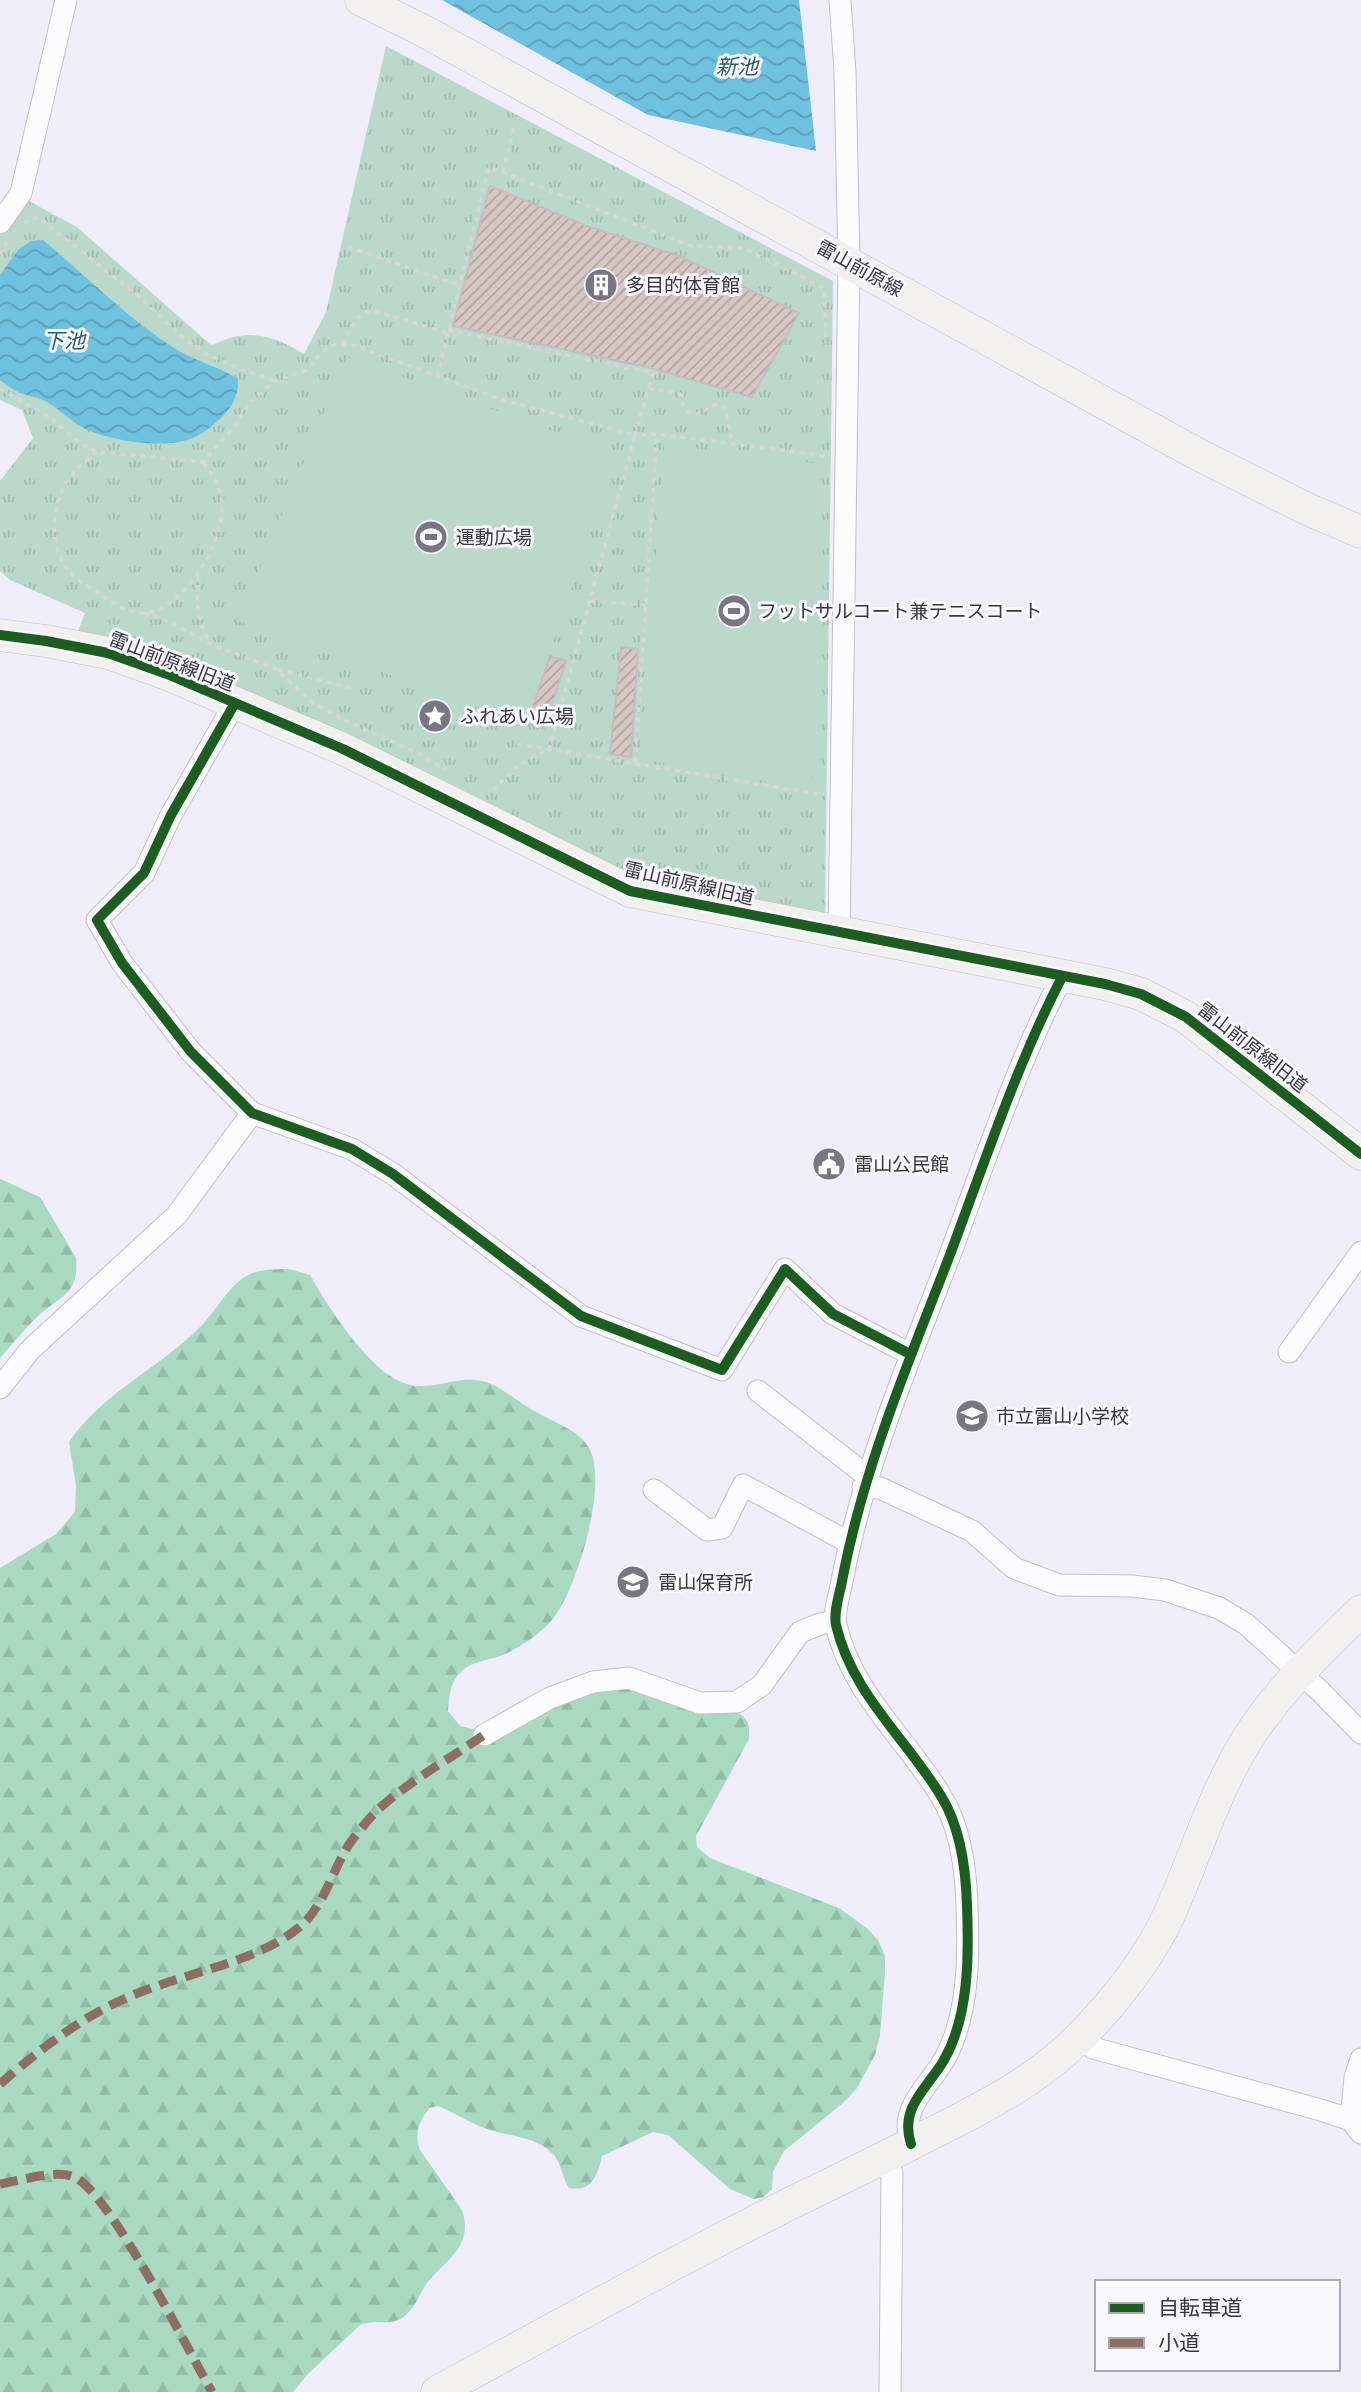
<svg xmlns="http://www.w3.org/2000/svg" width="1361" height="2392" font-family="'Times New Roman','Noto Sans JP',serif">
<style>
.grass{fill:url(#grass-tufts)}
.forest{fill:url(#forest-firs)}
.garden{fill:#bad9ca}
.water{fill:url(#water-waves)}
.building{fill:url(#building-hatch);stroke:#c4bec1;stroke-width:2}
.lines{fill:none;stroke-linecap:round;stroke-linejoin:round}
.street-casing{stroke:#c0bfca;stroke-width:23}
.secondary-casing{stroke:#c0bfca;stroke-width:33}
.path{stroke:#d6d6da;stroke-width:3.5;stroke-dasharray:5 5;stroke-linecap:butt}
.street{stroke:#fcfcfe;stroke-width:21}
.secondary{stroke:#f2f0ee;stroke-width:32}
.quiet{stroke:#8d6e63;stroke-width:9;stroke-dasharray:18 9;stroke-linecap:butt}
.cycleway-casing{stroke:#f7f7fd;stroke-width:15}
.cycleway{stroke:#1b5e20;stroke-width:10}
.labels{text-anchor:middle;stroke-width:6;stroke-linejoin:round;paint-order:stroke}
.street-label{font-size:19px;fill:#383642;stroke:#f7f7fd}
.poi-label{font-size:19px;fill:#383642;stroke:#f7f7fd;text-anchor:start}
.water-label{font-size:21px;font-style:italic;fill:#2d5c6d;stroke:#f7f7fd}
</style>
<defs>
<pattern id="grass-tufts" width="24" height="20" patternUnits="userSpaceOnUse" patternTransform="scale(1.75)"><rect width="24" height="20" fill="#bad9ca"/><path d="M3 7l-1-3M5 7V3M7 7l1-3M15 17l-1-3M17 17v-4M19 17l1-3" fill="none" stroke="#a1bbaf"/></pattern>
<pattern id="forest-firs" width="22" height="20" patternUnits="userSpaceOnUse" patternTransform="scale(1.75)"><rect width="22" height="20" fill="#a9d9c1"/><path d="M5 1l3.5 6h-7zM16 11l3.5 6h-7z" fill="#92bba7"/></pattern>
<pattern id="water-waves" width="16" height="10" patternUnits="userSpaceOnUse" patternTransform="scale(1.75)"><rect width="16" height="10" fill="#6fc1e0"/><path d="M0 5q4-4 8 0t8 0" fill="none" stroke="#5c9eb7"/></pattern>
<pattern id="building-hatch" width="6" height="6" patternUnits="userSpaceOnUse" patternTransform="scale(1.75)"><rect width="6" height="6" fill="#d7c7c4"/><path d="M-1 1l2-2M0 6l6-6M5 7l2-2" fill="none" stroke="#afa2a1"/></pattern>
</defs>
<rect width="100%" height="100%" fill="#eeedf9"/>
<path class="grass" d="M 386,46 L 833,281 L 825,916 L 630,885 L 76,637 L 85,613 L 10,580 L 0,571 L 0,481 L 33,438 L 22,410 L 0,400 L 0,229 L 23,198 L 77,227 L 211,345 C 221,342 229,337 239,336 C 262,332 285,342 304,354 L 326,312 Z"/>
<path class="forest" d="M 0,1179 L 40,1197 L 76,1258 C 80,1295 59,1296 37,1317 C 24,1329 12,1345 0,1358 Z
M 289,1269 L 310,1275 C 329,1308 376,1385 418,1386 C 440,1387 460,1376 482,1381 C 497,1384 510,1396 523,1404 C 535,1412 548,1418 561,1425 C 571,1430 583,1437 589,1448 C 609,1483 577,1590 552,1620 C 541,1633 521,1647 505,1654 C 490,1661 473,1660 461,1672 C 450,1682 449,1697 448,1711 L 460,1726 L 473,1729 L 495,1719 L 602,1689 L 628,1688 L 733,1710 C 748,1717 750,1723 749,1739 L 696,1836 L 697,1847 L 710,1858 L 839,1908 L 868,1929 L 878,1940 L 885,1956 L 885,1973 L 880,2035 L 875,2055 L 857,2088 L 843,2103 L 784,2151 L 773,2172 L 772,2189 L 764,2197 L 754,2199 L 730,2189 L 668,2135 L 653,2132 L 602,2156 C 597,2175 593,2192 569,2188 C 562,2177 561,2162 553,2154 C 536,2136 509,2137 487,2129 C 470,2123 455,2113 438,2106 L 429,2108 C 419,2122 414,2133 420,2150 L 462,2210 C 474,2247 446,2259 427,2283 C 418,2296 415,2309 402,2318 C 390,2326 374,2319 360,2325 L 308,2374 L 293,2392 L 0,2392 L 0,1568 L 56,1534 L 75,1512 L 76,1485 L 69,1442 C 102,1393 160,1368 201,1326 C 216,1311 225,1291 243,1278 C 255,1269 274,1269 289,1269 Z"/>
<path class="garden" d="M 347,357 L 618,454 L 525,723 L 238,621 Z
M 664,444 L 819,464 L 812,790 L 641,759 Z"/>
<path class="water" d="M 442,0 L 799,0 L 816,151 L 648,115 Z
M 43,240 C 86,276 127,318 174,348 C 194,361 218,366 238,379 C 239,399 229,412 214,424 C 206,431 197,437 187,440 C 158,449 103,440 78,425 C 66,417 56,406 43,400 C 37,397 29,396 23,394 C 14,391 7,385 0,380 L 0,275 L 19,249 L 31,241 Z"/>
<path class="building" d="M 490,186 L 587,226 L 679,256 L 799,313 L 752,397 L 647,367 L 453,326 Z
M 621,647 L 638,649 L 631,757 L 610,754 Z
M 550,656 L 566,661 L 544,729 L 527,723 Z"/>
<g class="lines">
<defs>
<path id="street" d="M 0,223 L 21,193 L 66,0
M 235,703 L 171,815 L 144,873 L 97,920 L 122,963 L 191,1052 L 252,1113 L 352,1149 L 393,1174 L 581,1316 L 722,1370 L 785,1269 L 833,1314 L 910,1354
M 839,933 L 849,262 L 845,72 L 840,0
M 1289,1352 L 1361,1252
M 0,1388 L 30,1350 L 176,1216 L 252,1113
M 758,1391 L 867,1476
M 863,1487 L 880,1488 L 972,1531 L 1014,1568 L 1059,1585 L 1132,1586 L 1165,1590 L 1219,1608 L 1246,1624 L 1320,1691 L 1361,1733
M 654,1490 L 707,1530 L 722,1528 L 743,1485 L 850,1543
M 484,1735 L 550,1698 L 593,1682 L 629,1678 L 700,1703 L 737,1702 L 762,1685 L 800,1632 L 820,1624 L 835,1621
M 1079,2038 L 1093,2048 L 1321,2110 L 1351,2120 L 1361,2133
M 1351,2120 L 1355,2078 L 1361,2059
M 911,2144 C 899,2107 927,2089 944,2060 C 969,2016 969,1956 967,1906 C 966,1869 961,1828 941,1796 C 906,1738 852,1694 836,1625 C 833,1611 841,1590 843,1576 C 865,1463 910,1359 951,1252 C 985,1161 1017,1064 1062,977
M 886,2157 L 892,2173 L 890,2392"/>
<path id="secondary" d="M 361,0 L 420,29 L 1201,456 L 1307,509 L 1361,532
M 0,635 L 46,641 L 108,653 L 167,674 L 343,749 L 630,891 L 1105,984 L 1141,994 L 1186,1017 L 1361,1154
M 437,2392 C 553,2329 669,2265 787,2205 C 828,2185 870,2165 911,2144 C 971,2113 1032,2086 1080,2037 C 1114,2002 1148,1960 1169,1915 C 1196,1855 1215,1788 1252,1732 C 1282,1687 1322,1649 1361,1611"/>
</defs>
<use href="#street" class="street-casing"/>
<use href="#secondary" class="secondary-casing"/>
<path class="path" d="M 503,172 L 514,127
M 24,223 L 38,217 L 143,300 L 182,337 L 206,354 L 240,369 L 275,381
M 348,247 L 459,285
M 0,254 L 7,242
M 448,330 L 653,373 L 635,435 L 657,434 L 828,456
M 343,345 C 350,330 355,315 372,310 L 447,333
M 437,377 L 489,167 L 691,246 L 744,248 L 824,288 L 826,343
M 0,389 L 50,417 L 81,444 L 97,452 L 203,462 L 235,426 L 251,401 L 275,381 L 305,371 L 324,350 L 334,345 L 353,345 L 503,400 L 635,435 L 549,750 C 521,760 510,774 490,793
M 649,389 L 676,392 L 682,396 L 683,404 L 688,412 L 702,414 L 710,406 L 717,404 L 725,408 L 733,444
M 97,452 C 88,459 78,467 70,477 C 53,500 49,539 63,563 C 70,576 83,583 95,591 C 108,600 126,613 143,613 C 174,613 206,567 215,541 C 226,506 226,490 203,462
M 199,575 C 197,601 194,624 213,643
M 591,601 L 645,605
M 144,613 L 167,621 L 215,646 L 276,669 L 310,701 L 342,719 L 422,755 L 446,770
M 278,670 L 352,688
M 517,744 L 824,795
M 635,762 L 657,434"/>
<use href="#street" class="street"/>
<use href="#secondary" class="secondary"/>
<path class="quiet" d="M 0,2084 C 44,2046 90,2010 146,1990 C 193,1972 258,1960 297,1929 C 321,1911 330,1878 344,1853 C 350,1841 361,1829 369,1819 C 394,1790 451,1758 484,1735
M 0,2184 C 19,2181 56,2169 74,2177 C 109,2191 189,2352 212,2392"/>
<defs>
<path id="cycleway" d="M 0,635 L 46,641 L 108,653 L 167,674 L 343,749 L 630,891 L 1105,984 L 1141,994 L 1186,1017 L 1361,1154
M 235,703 L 171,815 L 144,873 L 97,920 L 122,963 L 191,1052 L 252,1113 L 352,1149 L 393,1174 L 581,1316 L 722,1370 L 785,1269 L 833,1314 L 910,1354
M 911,2144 C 899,2107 927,2089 944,2060 C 969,2016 969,1956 967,1906 C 966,1869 961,1828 941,1796 C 906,1738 852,1694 836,1625 C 833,1611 841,1590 843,1576 C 865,1463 910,1359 951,1252 C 985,1161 1017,1064 1062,977"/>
</defs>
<use href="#cycleway" class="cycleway-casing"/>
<use href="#cycleway" class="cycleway"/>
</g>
<defs>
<symbol id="building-disc" viewBox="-11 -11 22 22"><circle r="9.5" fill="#787682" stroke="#f7f7fd"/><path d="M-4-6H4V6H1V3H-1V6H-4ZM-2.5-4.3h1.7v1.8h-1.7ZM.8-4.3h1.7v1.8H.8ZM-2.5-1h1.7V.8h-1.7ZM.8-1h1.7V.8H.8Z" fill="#fff"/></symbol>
<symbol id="stadium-disc" viewBox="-11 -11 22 22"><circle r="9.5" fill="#787682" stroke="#f7f7fd"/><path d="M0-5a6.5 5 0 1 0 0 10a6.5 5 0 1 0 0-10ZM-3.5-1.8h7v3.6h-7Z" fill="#fff"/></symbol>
<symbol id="sight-disc" viewBox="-11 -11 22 22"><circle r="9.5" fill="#787682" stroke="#f7f7fd"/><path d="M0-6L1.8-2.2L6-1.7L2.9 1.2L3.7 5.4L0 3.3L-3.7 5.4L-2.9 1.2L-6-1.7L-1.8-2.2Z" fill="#fff"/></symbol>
<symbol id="civic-disc" viewBox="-11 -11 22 22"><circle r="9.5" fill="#787682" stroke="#f7f7fd"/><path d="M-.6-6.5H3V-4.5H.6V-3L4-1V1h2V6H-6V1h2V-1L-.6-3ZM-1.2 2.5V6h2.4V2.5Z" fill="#fff"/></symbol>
<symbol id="school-disc" viewBox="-11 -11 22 22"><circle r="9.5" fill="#787682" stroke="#f7f7fd"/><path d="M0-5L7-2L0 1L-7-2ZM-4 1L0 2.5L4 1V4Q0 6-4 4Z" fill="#fff"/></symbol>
</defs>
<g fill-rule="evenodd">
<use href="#building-disc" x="582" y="266" width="38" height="38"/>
<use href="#stadium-disc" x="412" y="518" width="38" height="38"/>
<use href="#stadium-disc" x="715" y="592" width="38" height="38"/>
<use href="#sight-disc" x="416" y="697" width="38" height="38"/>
<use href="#civic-disc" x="810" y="1145" width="38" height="38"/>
<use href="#school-disc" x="953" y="1397" width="38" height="38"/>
<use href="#school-disc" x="614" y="1563" width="38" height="38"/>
</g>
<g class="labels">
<g class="street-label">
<text transform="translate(860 268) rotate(29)" y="7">雷山前原線</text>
<text transform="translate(172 661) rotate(21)" y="7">雷山前原線旧道</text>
<text transform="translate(689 883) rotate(13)" y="7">雷山前原線旧道</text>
<text transform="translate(1253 1047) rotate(38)" y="7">雷山前原線旧道</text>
</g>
<g class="poi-label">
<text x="626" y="292">多目的体育館</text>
<text x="456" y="544">運動広場</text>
<text x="758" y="618">フットサルコート兼テニスコート</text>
<text x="460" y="723">ふれあい広場</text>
<text x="854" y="1171">雷山公民館</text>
<text x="996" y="1423">市立雷山小学校</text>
<text x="658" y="1589">雷山保育所</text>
</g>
<g class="water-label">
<text x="737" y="74">新池</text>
<text x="64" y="348">下池</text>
</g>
</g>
<rect x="1095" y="2280" width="245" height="91" fill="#f7f7fd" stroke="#abaab2" stroke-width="2"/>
<rect x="1109" y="2303" width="35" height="10" fill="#1b5e20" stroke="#abaab2" stroke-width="2"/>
<text x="1158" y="2315" font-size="21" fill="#383642">自転車道</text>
<rect x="1109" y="2338" width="35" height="10" fill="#8d6e63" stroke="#abaab2" stroke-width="2"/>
<text x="1158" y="2350" font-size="21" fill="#383642">小道</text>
</svg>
